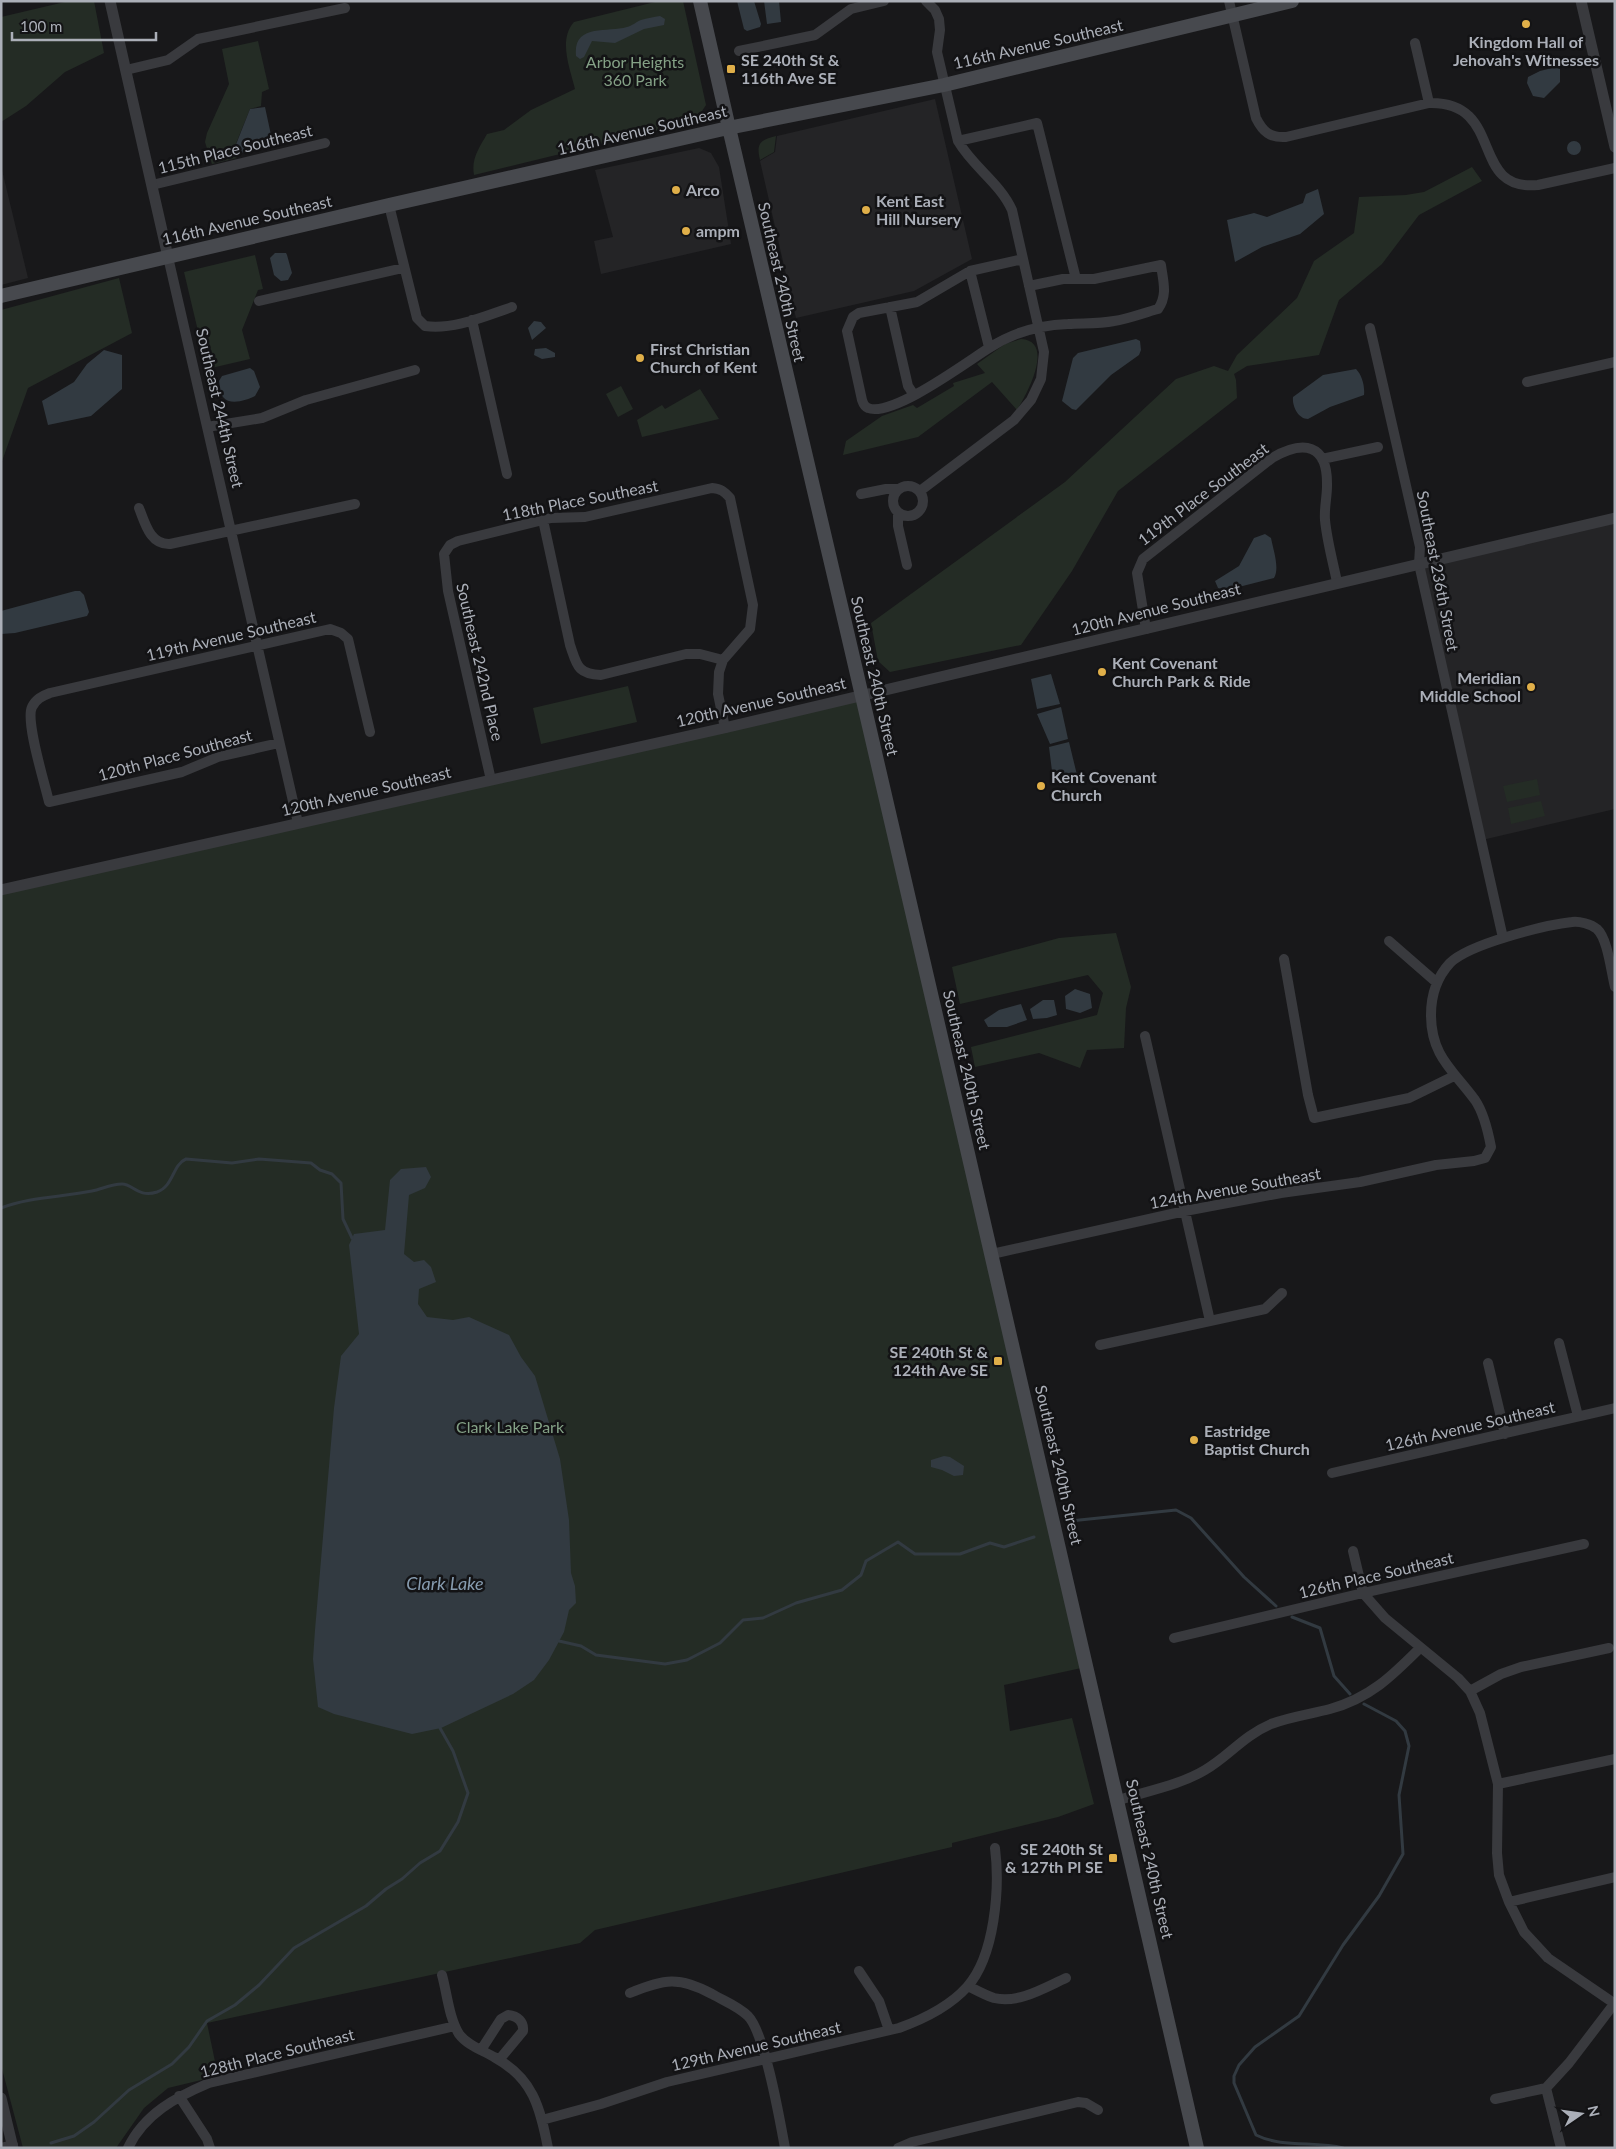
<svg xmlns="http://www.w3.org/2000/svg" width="1616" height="2149" font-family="Lato,sans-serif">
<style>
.built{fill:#242426}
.green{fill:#242c25}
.water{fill:#323a41}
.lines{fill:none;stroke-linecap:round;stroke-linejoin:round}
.stream{stroke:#323a41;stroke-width:3}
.minor{stroke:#393a3e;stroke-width:10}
.tertiary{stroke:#393a3e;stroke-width:11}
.secondary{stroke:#47494e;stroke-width:14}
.poi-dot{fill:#e0af49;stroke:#131315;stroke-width:2}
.labels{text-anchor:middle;stroke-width:5;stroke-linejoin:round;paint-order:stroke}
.poi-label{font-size:16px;font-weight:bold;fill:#abafb8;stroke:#131315;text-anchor:start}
.street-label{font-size:16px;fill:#abafb8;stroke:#131315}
.park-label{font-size:16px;fill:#84a186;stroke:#131315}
.water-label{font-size:18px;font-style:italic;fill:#869baf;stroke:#131315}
</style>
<rect width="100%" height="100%" fill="#18181a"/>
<path class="built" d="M 935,99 L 972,259 L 914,291 L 796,318 L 760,161 L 775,152 L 777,136 Z
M 699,148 L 711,153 L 719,167 L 731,244 L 601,274 L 594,241 L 613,237 L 595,170 Z
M 1,166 L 28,278 L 1,285 Z
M 1615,518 L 1615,809 L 1482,840 L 1419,564 Z"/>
<path class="green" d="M 69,1 L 94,1 L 104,53 L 65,72 L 26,106 L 1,122 L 1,17 Z
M 659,1 L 683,1 L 706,105 L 698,117 L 691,122 L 474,175 C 471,159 479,148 487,134 L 504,130 L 531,110 L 575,89 C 570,68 558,40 574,22 Z
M 258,41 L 269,89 L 262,92 L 261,106 L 250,109 L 233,151 L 237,158 L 212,164 L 205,142 L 207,133 L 229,84 L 222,49 Z
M 776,136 L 774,152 L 760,160 C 756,143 760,140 776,136 Z
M 1472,167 L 1482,181 L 1419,215 L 1382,264 L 1339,300 L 1319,355 L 1247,366 L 1234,374 L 1236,380 L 1237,398 L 1118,491 L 1072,571 L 1021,645 L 890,672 L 878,661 L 871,623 L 1065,482 L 1176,379 L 1214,366 L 1228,371 L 1237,355 L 1297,298 L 1314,261 L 1354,233 L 1359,197 L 1406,195 L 1424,192 Z
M 255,255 L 263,289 L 258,290 L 242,330 L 250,359 L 207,369 L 184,272 Z
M 119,278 L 132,333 L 28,388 L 1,464 L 1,310 Z
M 1021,339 C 1056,341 1026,396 1017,410 L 992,382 L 918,437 L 843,455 L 846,441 L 882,416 L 913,405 L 917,408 L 954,386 L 953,383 L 985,373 L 977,364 L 1005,344 Z
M 621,386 L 633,409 L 618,417 L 606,394 Z
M 700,389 L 719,419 L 642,437 L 637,420 L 662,405 L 665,409 Z
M 628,686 L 637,722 L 541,744 L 533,708 Z
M 862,695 L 1086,1667 L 1004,1685 L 1010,1731 L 1072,1718 L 1094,1804 L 1058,1817 L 952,1843 L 952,1847 L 595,1930 L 580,1943 L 207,2023 L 218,2076 L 168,2088 L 144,2108 L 116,2148 L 23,2148 L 1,2065 L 1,890 Z
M 1537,779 L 1540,795 L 1507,802 L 1503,786 Z
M 1541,801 L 1545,816 L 1511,824 L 1508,808 Z
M 1116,933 L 1131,987 L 1126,1008 L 1124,1048 L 1087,1050 L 1080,1068 L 1039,1053 L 975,1067 L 971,1047 L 1097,1015 L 1103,993 L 1088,975 L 960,1004 L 952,967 L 1059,938 Z"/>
<path class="water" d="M 737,1 L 754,1 L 761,24 L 760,27 L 747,31 L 744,29 Z
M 764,1 L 779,1 L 781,22 L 767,24 Z
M 660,16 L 665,19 L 664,25 L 644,29 L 615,43 L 592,41 L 584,57 L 580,59 L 576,56 C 573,23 607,33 627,27 C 632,26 636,22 641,20 C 647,18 654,17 660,16 Z
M 1556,67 L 1560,69 L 1560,82 L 1544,98 L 1533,96 L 1527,83 L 1528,77 L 1540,71 Z
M 265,107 L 271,135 L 249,153 L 233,152 L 250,109 Z
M1567 148a7 7 0 1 1 14 0a7 7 0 1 1-14 0Z
M 1318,189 L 1324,214 L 1300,234 L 1262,247 L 1235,262 L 1227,220 L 1254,213 L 1267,217 L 1303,203 L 1306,194 Z
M 275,253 L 286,253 L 287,255 L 292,273 L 288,280 L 281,281 L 274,275 L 270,258 Z
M 534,321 L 541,322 L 546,328 L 532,340 L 528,328 Z
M 1136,339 L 1140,341 L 1141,350 L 1139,355 L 1111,375 L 1076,410 L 1072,409 L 1062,401 L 1073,358 L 1078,353 Z
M 546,348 L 555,353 L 555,357 L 542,359 L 534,355 L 535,349 Z
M 104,350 L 122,355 L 122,389 L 91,416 L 48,425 L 42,401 L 74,382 L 87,364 Z
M 250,368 L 254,371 L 260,387 L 255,396 C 247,400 230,406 223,397 C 220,393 220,386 219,381 L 222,376 Z
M 1356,369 C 1362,375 1365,386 1364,395 L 1330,407 L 1308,419 C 1298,419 1292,406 1293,397 L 1323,375 Z
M 1265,534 L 1271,538 C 1273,549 1280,568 1274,578 L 1227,590 L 1218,588 L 1215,581 L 1239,566 L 1254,538 Z
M 75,591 L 80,591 L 84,595 L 89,612 L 87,616 L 15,633 L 1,634 L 1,611 Z
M 1051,674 L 1060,704 L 1037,709 L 1031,679 Z
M 1061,707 L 1068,739 L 1050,744 L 1037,714 Z
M 1069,742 L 1077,775 L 1053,779 L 1049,747 Z
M 1075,989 L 1090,994 L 1092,1008 L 1080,1013 L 1066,1009 L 1065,996 Z
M 1043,1000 L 1054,1000 L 1057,1015 L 1047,1018 L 1033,1019 L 1030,1009 Z
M 1021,1004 L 1027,1020 L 1007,1027 L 988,1027 L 984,1020 L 999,1010 Z
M 426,1167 L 431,1177 L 425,1188 L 409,1195 L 404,1254 L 414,1262 L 424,1260 L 431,1267 L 436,1282 L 419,1289 L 418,1304 L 427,1317 L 453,1320 L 469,1317 L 509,1335 L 521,1357 L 535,1376 L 560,1459 L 569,1520 L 571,1573 L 575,1586 L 576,1603 L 569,1610 L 564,1632 L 549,1660 L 534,1680 L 513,1694 L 441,1728 L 412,1734 L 334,1714 L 318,1707 L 313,1659 L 315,1630 L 334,1408 L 341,1356 L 359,1334 L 349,1245 L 354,1234 L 385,1230 L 390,1180 L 401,1169 Z
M 944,1456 L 950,1457 L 964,1466 L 963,1475 L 954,1476 L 942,1470 L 931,1467 L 931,1460 Z"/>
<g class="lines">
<path class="stream" d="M 1,1208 C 29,1197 63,1197 92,1191 C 102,1189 111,1184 122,1184 C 133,1184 138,1198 157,1192 C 174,1186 172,1165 186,1159 L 232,1163 L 259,1159 L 311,1163 L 320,1170 L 332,1174 L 341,1183 L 343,1219 L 352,1238
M 1070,1521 L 1176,1510 L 1191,1518 L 1244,1577 L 1276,1606
M 1292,1617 L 1320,1628 L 1334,1676 L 1350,1694
M 559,1641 L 581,1646 L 596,1655 L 665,1664 L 687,1660 L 720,1643 L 743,1620 L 763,1618 L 796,1603 L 842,1590 L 861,1575 L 866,1561 L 898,1542 L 915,1554 L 960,1554 L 990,1543 L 1004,1547 L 1034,1537
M 51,2143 L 74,2136 L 94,2122 L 129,2090 L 172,2064 L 189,2047 L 207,2021 L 235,2005 L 259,1985 L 294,1948 L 366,1906 L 386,1889 L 402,1879 L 420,1863 L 440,1851 L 458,1822 L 468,1793 L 453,1751 L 440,1728
M 1343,2148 C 1315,2141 1282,2148 1256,2135 L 1234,2083 L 1234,2076 L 1239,2065 L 1255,2047 L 1299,2016 L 1343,1945 L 1379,1896 L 1403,1854 L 1399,1795 L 1409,1746 L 1405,1731 L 1396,1721 L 1364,1704"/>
<path class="minor" d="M 1229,1 L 1256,118 C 1263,132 1270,138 1286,137 L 1429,103 C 1506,101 1468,192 1538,185 L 1615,168
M 1415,43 L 1429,103
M 739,51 L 815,35 L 851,9 L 884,1
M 126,70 L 168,60 L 198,39 L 345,8
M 958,141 L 1037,123 L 1076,279
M 152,185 L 325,143
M 389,205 L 417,318 L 425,326 C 454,330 485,316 512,307
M 168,257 L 298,823
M 1023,259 L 970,271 L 917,302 L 859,313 L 853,317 L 847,331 L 862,400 C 863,403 865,407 868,408 C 892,418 968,361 989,348 C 1012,333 1040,325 1068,324 C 1083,323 1099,324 1114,321 C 1128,319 1143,313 1158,309 C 1168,295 1163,281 1161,265 L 1094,279 L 1063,279 L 1029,286
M 970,271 L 989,347
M 259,301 L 403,268
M 890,307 L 908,386 L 914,395
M 472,320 L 507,474
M 1370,328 L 1420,547 L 1419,564 L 1503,938
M 1527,382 L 1615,362
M 207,427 L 262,418 L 306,400 L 415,370
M 1322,459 L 1378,447
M893 501a15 15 0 1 1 30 0a15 15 0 1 1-30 0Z
M 920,491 L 1014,420 L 1031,400 L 1041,379 L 1044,352 L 1012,210 C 1000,183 973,167 958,141 L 937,52 L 940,30 L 939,19 L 935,10 L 926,1
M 861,494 L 886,489 L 898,489
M 139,508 C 145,523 150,545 170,544 L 355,504
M 898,513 L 898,526 L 907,565
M 543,520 L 570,645 C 577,665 577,674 601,675 L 686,654 L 700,654 L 723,660
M 1146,629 L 1137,573 L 1143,559 L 1272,458 C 1303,440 1328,443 1327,486 C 1327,497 1324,509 1325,520 C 1327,541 1333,562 1337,582
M 279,743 L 218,757 L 182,772 L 49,802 C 45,784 25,721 32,707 C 36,699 42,696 50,693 L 330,629 L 341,633 L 348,639 L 370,732
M 491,780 L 448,591 L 444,554 L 450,545 L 458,541 L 551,518 L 585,517 L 712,488 C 721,489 724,491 730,498 L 753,605 L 750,629 L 723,660 L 719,672 L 718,694 L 725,728
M 1389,941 L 1436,982
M 1284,959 L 1308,1095 L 1314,1118 L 1409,1098 L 1454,1076
M 1145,1036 L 1210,1321
M 992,1254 L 1185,1211 L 1281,1193 L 1360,1182 L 1436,1165 L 1474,1161 L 1485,1158 L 1491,1147 C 1488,1131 1484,1113 1475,1100 C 1453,1070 1431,1056 1431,1015 C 1431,996 1437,977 1450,963 C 1469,944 1545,925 1572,922 C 1579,921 1591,924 1597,929 C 1608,939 1611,972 1615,987
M 1559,1343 L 1578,1416
M 1100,1345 L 1265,1309 L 1282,1293
M 1488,1363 L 1505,1434
M 1332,1473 L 1615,1408
M 1353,1551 L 1363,1593 L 1385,1618 L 1458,1678 L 1470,1691 L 1480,1713 L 1498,1784 L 1497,1853 L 1499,1875 L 1509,1902 L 1524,1932 L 1548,1958 L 1615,2004
M 1174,1638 L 1363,1593 L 1584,1544
M 1470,1691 L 1501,1674 L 1521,1667 L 1609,1648
M 1498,1784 L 1615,1759
M 1119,1800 C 1147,1791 1180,1785 1205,1770 C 1229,1756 1243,1736 1271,1724 C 1289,1717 1311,1714 1330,1709 C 1370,1698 1392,1676 1420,1648
M 1509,1902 L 1615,1877
M 859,1971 L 879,2001 L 889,2030
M 442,1975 C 447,1993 449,2018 459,2034 C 467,2045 482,2050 494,2057 C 533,2078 540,2107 548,2148
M 968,1986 C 976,1990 985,1995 994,1998 C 1018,2004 1044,1988 1066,1978
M 630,1993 C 664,1979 679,1976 712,1994 C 724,2001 738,2006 748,2016 C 765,2033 780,2121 785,2148
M 481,2050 L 501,2019 L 508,2015 C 518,2016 524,2022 523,2031 L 499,2060
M 1546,2088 L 1561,2148
M 179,2096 L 207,2139 L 210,2148
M 1495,2099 L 1546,2088 L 1569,2063 L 1614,2004
M 542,2120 L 601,2104 L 667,2082 L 899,2028 C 924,2019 949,2007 967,1987 C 995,1956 1000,1888 995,1848
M 1,2148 L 13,2145
M 128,2148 C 144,2114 176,2097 209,2083 L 455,2026
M 898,2148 L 912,2142 L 1078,2102 L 1086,2103 L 1098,2110"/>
<path class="tertiary" d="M 110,1 L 168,257
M 1581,1 L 1615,147
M 1,890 C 242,835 483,783 724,728 C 1021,660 1317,586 1615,518
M 1,2098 L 13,2148"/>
<path class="secondary" d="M 700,1 C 747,210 798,418 846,627 C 963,1134 1082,1640 1197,2148
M 1,296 L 389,205 L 728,128 L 944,85 L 1292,1"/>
</g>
<g class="poi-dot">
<circle cx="1526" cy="24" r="5"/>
<rect x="726" y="64" width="10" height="10" rx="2.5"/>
<circle cx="676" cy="190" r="5"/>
<circle cx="866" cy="210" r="5"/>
<circle cx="686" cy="231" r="5"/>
<circle cx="640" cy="358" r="5"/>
<circle cx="1102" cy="672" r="5"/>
<circle cx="1531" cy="687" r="5"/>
<circle cx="1041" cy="786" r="5"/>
<rect x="993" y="1356" width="10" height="10" rx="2.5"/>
<circle cx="1194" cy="1440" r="5"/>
<rect x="1108" y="1853" width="10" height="10" rx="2.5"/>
</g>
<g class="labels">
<g class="poi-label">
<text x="1526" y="48" text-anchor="middle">Kingdom Hall of<tspan x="1526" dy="18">Jehovah's Witnesses</tspan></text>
<text x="741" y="66">SE 240th St &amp;<tspan x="741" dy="18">116th Ave SE</tspan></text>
<text x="686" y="196">Arco</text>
<text x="876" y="207">Kent East<tspan x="876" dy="18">Hill Nursery</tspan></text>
<text x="696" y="237">ampm</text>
<text x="650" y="355">First Christian<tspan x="650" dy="18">Church of Kent</tspan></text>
<text x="1112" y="669">Kent Covenant<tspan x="1112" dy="18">Church Park &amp; Ride</tspan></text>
<text x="1521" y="684" text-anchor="end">Meridian<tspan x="1521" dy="18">Middle School</tspan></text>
<text x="1051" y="783">Kent Covenant<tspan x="1051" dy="18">Church</tspan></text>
<text x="988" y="1358" text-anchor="end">SE 240th St &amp;<tspan x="988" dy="18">124th Ave SE</tspan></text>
<text x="1204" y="1437">Eastridge<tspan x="1204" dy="18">Baptist Church</tspan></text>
<text x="1103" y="1855" text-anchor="end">SE 240th St<tspan x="1103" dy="18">&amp; 127th Pl SE</tspan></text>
</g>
<g class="street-label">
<text transform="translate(1038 44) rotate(-13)" y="6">116th Avenue Southeast</text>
<text transform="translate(642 130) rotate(-13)" y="6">116th Avenue Southeast</text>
<text transform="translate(235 149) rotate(-14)" y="6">115th Place Southeast</text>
<text transform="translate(247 220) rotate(-13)" y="6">116th Avenue Southeast</text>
<text transform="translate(782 282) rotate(77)" y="6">Southeast 240th Street</text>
<text transform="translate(220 408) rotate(77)" y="6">Southeast 244th Street</text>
<text transform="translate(1203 494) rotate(-37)" y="6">119th Place Southeast</text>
<text transform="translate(580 500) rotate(-11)" y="6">118th Place Southeast</text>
<text transform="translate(1438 571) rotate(79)" y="6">Southeast 236th Street</text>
<text transform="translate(1156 609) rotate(-14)" y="6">120th Avenue Southeast</text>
<text transform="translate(231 636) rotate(-13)" y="6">119th Avenue Southeast</text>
<text transform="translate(480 662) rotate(77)" y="6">Southeast 242nd Place</text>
<text transform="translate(875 676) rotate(77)" y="6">Southeast 240th Street</text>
<text transform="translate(761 702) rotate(-13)" y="6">120th Avenue Southeast</text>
<text transform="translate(175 755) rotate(-15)" y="6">120th Place Southeast</text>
<text transform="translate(366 791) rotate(-13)" y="6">120th Avenue Southeast</text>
<text transform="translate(967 1070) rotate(77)" y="6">Southeast 240th Street</text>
<text transform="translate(1235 1188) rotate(-10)" y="6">124th Avenue Southeast</text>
<text transform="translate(1470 1426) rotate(-13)" y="6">126th Avenue Southeast</text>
<text transform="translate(1059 1465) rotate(77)" y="6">Southeast 240th Street</text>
<text transform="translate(1376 1575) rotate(-13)" y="6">126th Place Southeast</text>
<text transform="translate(1150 1859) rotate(77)" y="6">Southeast 240th Street</text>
<text transform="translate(756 2046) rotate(-13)" y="6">129th Avenue Southeast</text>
<text transform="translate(277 2053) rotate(-14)" y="6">128th Place Southeast</text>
</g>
<g class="park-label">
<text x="635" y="68">Arbor Heights<tspan x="635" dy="18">360 Park</tspan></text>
<text x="510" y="1433">Clark Lake Park</text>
</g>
<g class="water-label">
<text x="445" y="1590">Clark Lake</text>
</g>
</g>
<rect width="1616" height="2149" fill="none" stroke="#abafb8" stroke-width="5"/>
<g transform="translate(1581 2114) rotate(77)" stroke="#131315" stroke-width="4" paint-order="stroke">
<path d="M0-4L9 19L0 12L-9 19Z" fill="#abafb8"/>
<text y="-8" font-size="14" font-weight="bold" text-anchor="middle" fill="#abafb8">N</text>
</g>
<path d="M12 32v8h144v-8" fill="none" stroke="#abafb8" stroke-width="2.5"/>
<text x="20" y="32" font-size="15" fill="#abafb8" stroke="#131315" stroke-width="4" paint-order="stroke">100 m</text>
</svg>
